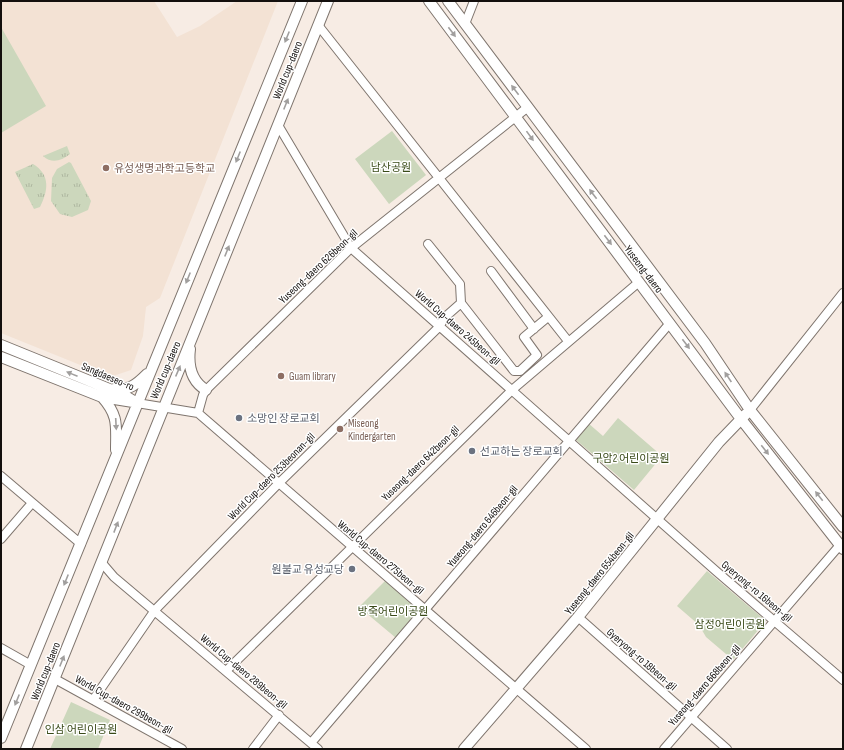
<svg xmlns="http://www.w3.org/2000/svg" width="844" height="750" font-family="'Sofia Sans Condensed','Noto Sans KR',sans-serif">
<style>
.built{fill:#f3e2d4}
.grass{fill:url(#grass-tufts)}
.green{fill:#ccd7bc}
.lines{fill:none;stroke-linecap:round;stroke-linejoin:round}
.minor-casing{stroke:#7f756e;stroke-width:10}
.tertiary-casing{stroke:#7f756e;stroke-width:12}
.minor{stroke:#fff;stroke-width:8}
.tertiary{stroke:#fff;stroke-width:10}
.oneway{fill:#a19f9e}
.education-dot{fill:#8d6e63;stroke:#fff;stroke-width:1.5}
.worship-dot{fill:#6b7280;stroke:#fff;stroke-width:1.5}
.labels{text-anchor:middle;stroke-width:3;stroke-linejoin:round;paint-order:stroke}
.street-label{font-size:11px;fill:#130f0d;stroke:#fff}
.park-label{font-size:11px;fill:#394a18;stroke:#fff}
.education-label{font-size:11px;fill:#785e54;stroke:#fff;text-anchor:start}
.worship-label{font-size:11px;fill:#5b616d;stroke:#fff;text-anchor:start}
</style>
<defs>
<pattern id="grass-tufts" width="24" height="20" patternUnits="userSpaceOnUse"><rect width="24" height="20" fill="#ccd7bc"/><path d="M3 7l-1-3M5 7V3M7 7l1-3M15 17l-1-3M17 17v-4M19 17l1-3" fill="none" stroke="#aeb7a0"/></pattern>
</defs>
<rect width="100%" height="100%" fill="#f7ece4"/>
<path class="built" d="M 1,1 L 154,1 L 177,37 L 200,26 L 237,1 L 278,1 L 160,298 L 146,307 L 143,336 L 131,370 L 110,377 L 1,333 Z"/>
<path class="grass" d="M 67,146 L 70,154 C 61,161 52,164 43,156 Z
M 69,162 L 71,163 L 91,201 L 88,210 L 72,217 L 60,214 L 51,201 L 52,178 L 57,169 Z
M 33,164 C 51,175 48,191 40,207 L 34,209 L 15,172 Z"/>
<path class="green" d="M 1,27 L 46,106 L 1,133 Z
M 392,131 L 426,175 L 389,204 L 355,159 Z
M 618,418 L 662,456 L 634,490 L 575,439 L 588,423 L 603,436 Z
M 707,571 L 766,621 L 733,660 L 706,637 L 699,625 L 677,606 Z
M 385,581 L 421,608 L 396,638 L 359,607 Z
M 71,702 L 110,720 L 98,749 L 50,749 Z"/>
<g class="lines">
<defs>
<path id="minor" d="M 465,24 L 474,1
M 318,25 L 568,341
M 278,125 L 351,248 L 716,571 L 843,680
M 428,244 L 460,284 L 461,303
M 491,271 L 534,329
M 137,403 L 198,413
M 750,410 L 843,293
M 198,413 L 586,749
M 198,413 L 203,395 L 206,390 L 351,248 L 528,107
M 1,476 L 81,544
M 1,539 L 32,503
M 102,563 L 114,577 L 318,749
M 578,617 L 727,749
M 1,648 L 31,665
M 226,671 L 512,390 L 639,282
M 55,679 L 182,749
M 93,700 L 155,610 L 278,484 L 440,326 L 444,318 L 461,303 L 514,371 L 520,371 L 537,355 L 524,337 L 548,317
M 311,743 L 670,323
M 253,749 L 279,715
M 664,749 L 840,545"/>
<path id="tertiary" d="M 429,1 L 741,419 L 843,549
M 448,1 L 705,343 L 750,410 L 843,527
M 1,345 L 124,395 L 137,403
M 190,349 C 188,365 191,381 206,390
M 1,357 L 102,397 L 133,402
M 114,389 C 129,391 137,384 147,374
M 102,397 C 119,416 116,426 116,450
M 1,738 L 302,1
M 26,749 L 328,1
M 464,749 L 578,617 L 719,442 L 746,414"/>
</defs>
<use href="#minor" class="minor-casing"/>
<use href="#tertiary" class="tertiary-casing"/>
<use href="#minor" class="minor"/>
<use href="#tertiary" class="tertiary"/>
</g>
<defs><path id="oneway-solid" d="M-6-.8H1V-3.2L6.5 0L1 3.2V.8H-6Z"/></defs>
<g class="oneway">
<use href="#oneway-solid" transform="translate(452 32) rotate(53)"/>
<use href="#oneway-solid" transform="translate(287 37) rotate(112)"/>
<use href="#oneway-solid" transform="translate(515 90) rotate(-127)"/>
<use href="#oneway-solid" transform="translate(286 104) rotate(-68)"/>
<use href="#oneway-solid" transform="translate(530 136) rotate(54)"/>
<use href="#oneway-solid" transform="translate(238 157) rotate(112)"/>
<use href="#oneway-solid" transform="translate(593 194) rotate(-127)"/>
<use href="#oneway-solid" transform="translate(608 240) rotate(53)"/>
<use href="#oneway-solid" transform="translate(227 251) rotate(-68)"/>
<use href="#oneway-solid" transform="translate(188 278) rotate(112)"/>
<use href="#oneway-solid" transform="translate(686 344) rotate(53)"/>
<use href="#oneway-solid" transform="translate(178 371) rotate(-67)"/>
<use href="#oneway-solid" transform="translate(72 374) rotate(-158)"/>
<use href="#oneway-solid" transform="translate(728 377) rotate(-124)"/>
<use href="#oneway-solid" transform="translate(116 424) rotate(87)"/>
<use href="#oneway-solid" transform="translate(765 450) rotate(52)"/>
<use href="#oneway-solid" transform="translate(819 496) rotate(-128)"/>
<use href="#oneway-solid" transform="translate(116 527) rotate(-69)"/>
<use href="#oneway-solid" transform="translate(66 580) rotate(112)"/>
<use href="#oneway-solid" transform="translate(62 661) rotate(-68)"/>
<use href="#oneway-solid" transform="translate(17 700) rotate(112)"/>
</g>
<g class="education-dot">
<circle cx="106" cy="168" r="4"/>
<circle cx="281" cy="376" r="4"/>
<circle cx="340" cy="429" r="4"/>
</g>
<g class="worship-dot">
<circle cx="239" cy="418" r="4"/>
<circle cx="472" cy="451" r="4"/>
<circle cx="352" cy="569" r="4"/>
</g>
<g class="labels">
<g class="street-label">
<text transform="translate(287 70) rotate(-68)" y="4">World cup-daero</text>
<text transform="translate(318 266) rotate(-43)" y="4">Yuseong-daero 626beon-gil</text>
<text transform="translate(644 269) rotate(53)" y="4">Yuseong-daero</text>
<text transform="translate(458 327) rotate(41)" y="4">World Cup-daero 245beon-gil</text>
<text transform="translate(165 370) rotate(-67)" y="4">World cup-daero</text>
<text transform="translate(108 376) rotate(23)" y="4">Sangdaeseo-ro</text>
<text transform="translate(420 463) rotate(-44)" y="4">Yuseong-daero 642beon-gil</text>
<text transform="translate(271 476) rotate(-45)" y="4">World Cup-daero 253beonan-gil</text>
<text transform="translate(482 526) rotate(-50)" y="4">Yuseong-daero 646beon-gil</text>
<text transform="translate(381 557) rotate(40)" y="4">World Cup-daero 275beon-gil</text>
<text transform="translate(599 573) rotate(-51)" y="4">Yuseong-daero 654beon-gil</text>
<text transform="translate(757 591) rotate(40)" y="4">Gyeryong-ro 16beon-gil</text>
<text transform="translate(642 659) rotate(41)" y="4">Gyeryong-ro 18beon-gil</text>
<text transform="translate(45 671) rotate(-68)" y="4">World cup-daero</text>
<text transform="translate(244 671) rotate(40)" y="4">World Cup-daero 289beon-gil</text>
<text transform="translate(704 685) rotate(-49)" y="4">Yuseong-daero 668beon-gil</text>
<text transform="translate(124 704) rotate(29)" y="4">World Cup-daero 299beon-gil</text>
</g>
<g class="park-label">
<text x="391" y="171">남산공원</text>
<text x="631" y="462">구암2 어린이공원</text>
<text x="393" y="615">방죽어린이공원</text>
<text x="730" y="628">삼정어린이공원</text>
<text x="81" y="733">인삼 어린이공원</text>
</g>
<g class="education-label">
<text x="114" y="172">유성생명과학고등학교</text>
<text x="289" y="380">Guam library</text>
<text x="348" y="427">Miseong<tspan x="348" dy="13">Kindergarten</tspan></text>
</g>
<g class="worship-label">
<text x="247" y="422">소망인 장로교회</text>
<text x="480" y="455">선교하는 장로교회</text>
<text x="344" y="573" text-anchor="end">원불교 유성교당</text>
</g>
</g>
<rect width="844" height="750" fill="none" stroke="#130f0d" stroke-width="4"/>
</svg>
